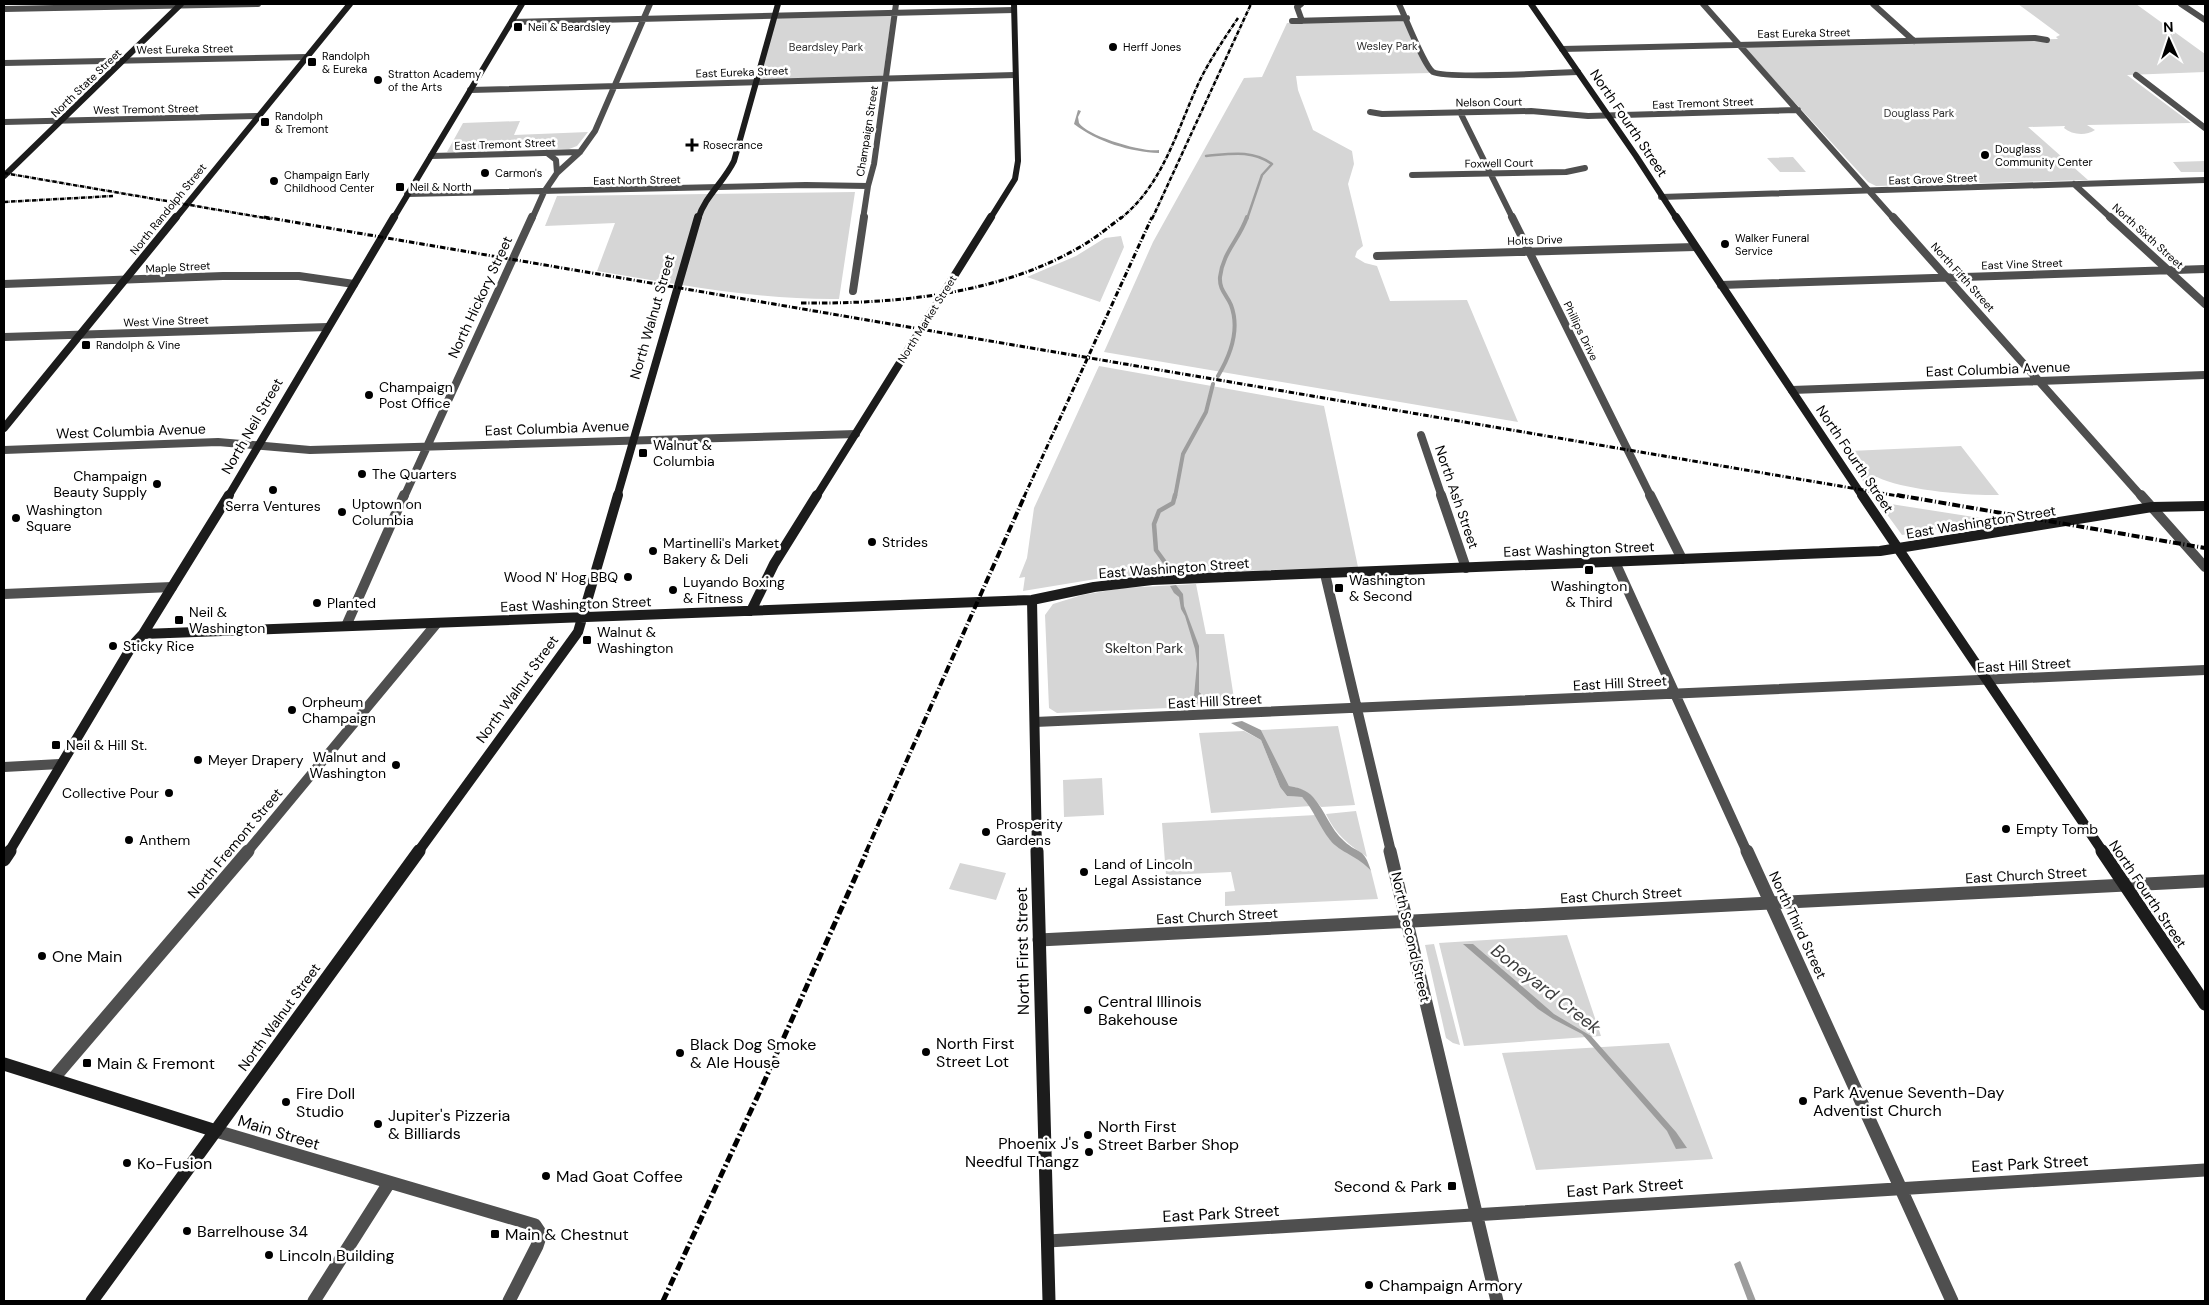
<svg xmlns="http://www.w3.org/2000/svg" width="2209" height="1305" font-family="'DM Sans',sans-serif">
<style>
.green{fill:#d6d6d6}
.water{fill:#9d9d9d}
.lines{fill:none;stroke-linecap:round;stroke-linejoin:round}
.stream-far2{stroke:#9d9d9d;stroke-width:2.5}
.stream-far1{stroke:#9d9d9d;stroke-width:4}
.stream{stroke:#9d9d9d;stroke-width:4.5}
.street-far3{stroke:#4f4f4f;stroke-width:6}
.street-far2{stroke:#4f4f4f;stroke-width:8}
.street-far1{stroke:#4f4f4f;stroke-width:10}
.street{stroke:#4f4f4f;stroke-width:13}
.secondary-far3{stroke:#1c1c1c;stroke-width:6}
.secondary-far2{stroke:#1c1c1c;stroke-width:8}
.secondary-far1{stroke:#1c1c1c;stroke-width:10}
.secondary{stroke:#1c1c1c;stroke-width:13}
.rail-far3{stroke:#000;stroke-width:2.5;stroke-dasharray:4.5 1 0.5 1;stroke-linecap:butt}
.rail-far2{stroke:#000;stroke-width:3;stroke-dasharray:5.5 2 1 2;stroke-linecap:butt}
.rail-far1{stroke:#000;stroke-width:4;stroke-dasharray:8 2.5 1 2.5;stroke-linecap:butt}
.rail{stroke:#000;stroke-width:5;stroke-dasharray:9 3 2 3;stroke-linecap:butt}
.poi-dot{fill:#000;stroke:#fff;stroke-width:2}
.labels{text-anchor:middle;stroke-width:5;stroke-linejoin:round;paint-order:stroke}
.far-poi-label{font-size:11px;fill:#000;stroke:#fff;text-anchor:start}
.far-street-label{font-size:11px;fill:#000;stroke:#fff}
.far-park-label{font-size:11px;fill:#2d2d2d;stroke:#fff}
.street-label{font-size:14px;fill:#000;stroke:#fff}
.poi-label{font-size:14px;fill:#000;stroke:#fff;text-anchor:start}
.park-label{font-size:14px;fill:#2d2d2d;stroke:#fff}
.near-street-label{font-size:16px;fill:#000;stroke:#fff}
.near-poi-label{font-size:16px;fill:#000;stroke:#fff;text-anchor:start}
.near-water-label{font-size:18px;font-style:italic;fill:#3e3e3e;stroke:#fff}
</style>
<rect width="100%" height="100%" fill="#fff"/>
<path class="green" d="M 2018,4 L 2136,4 L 2205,54 L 2205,72 L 2127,75 L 2191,123 L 2087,125 L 2095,130 C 2086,136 2072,135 2064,128 L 2065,126 L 2028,127 L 2088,180 L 1876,186 L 1868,182 L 1742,45 L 2058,39 L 2056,37 L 2060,35 Z
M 892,13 L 883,77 L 759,81 L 777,16 Z
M 1407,18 L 1431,73 L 1296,76 L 1298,90 L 1313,130 L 1352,151 L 1354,164 L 1348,184 L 1363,246 L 1357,251 L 1355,257 L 1365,263 L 1377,266 L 1390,301 L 1467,300 L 1518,422 L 1104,352 L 1153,242 L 1244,78 L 1262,77 L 1287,23 Z
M 520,121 L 514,135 L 588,132 L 577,146 L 569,149 L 509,148 L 507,151 L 503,151 L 504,148 L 455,150 L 454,152 L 447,152 L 463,123 Z
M 1793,157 L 1806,172 L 1780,172 L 1767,158 Z
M 2205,161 L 2205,172 L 2181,172 L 2173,162 Z
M 855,192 L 839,299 C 757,300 677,284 597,271 L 615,223 L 545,226 L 557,196 Z
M 1121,236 L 1124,247 L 1100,302 L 1027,277 L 1076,256 L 1105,238 Z
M 1099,366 L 1324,406 L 1358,567 L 1156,574 L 1102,578 L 1023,591 L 1025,577 L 1019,578 L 1027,558 L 1034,508 Z
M 1961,446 L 1999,495 C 1970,496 1903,490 1877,477 L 1863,481 L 1856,471 L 1863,470 L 1850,451 Z
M 1878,502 L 1993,520 L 1902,535 Z
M 1196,584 L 1206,634 L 1224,634 L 1235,705 L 1057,713 L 1049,708 L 1045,615 L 1053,604 L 1082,595 L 1123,588 Z
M 1338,726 L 1355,805 L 1321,807 C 1312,795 1304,788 1289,786 L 1261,730 Z
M 1244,731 L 1261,740 L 1280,787 L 1287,796 L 1302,797 L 1311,806 L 1211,813 L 1199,733 Z
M 1102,778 L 1104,815 L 1064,817 L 1063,780 Z
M 1356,811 L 1367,857 C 1349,845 1335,834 1326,814 Z
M 1316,815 L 1331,841 L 1364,863 L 1371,871 L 1378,899 L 1225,906 L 1225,892 L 1235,891 L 1231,872 L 1166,875 L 1162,823 Z
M 960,863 L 1006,873 L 996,900 L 949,889 Z
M 1567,935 L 1601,1036 L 1464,1046 L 1439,943 Z
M 1434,944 L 1460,1045 L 1453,1043 L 1446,1038 L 1425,945 Z
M 1669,1043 L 1713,1159 L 1536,1170 L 1502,1053 Z"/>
<path class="water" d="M 1078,110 L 1081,111 L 1078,117 L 1079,123 C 1087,136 1144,153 1159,150 L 1159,153 C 1131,152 1097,142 1074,124 Z
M 1176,585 L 1183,594 L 1184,606 L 1199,646 L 1199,692 L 1214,706 L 1207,706 L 1196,702 L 1194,696 L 1197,664 L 1195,649 L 1185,616 L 1181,609 L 1179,597 L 1174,593 L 1170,586 Z
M 1242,721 L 1261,730 L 1289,786 C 1297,787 1307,790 1313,797 C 1325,810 1330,829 1344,841 C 1359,855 1364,847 1371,871 C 1360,857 1339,852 1330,840 C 1319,826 1314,810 1302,797 L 1287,796 L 1280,787 L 1261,740 L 1231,723 Z
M 1463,944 L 1473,944 L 1554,1014 L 1591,1036 L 1676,1132 L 1687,1148 L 1676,1149 L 1667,1131 L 1582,1034 L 1553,1019 L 1538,1009 Z
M 1740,1261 L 1741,1263 L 1756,1301 L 1748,1301 L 1734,1264 Z"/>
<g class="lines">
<path class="stream-far2" d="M 1206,156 C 1229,154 1252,149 1272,164 L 1262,175 L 1247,219"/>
<path class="stream-far1" d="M 1218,376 C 1230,356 1240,329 1231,305 C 1227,295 1219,290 1220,277 C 1223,252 1239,240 1247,217
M 1175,497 L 1183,454 L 1206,412 L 1213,384"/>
<path class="stream" d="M 1172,572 L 1156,550 L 1154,524 L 1159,511 L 1173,503 L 1175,495"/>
<path class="street-far3" d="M 1301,4 L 1297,7 L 1302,21
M 1399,4 C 1405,16 1424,66 1433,72 C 1445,79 1556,73 1578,72
M 1703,4 L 1894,219
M 1873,4 L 1914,41
M 2181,4 L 2205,20
M 4,9 L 258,4
M 1292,21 L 1407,18
M 512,22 L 1014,10
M 1562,49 L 2035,38 L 2047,40
M 4,63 L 307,57
M 2136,75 L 2205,128
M 470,90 L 1015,75
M 1370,112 L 1382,114 L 1531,111 L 1588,116 L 1798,110
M 1460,112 L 1513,219
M 4,122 L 258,116
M 431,156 L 580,152
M 557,173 L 580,152 L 595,131 L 650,4
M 1412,175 L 1566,172 L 1585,168
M 2074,184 L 2112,219
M 407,194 L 806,185 L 868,186
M 1661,197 L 2205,180
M 532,219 L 544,192 L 557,173 L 556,160 L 547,153
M 863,219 L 868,186 L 874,164 L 896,4"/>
<path class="street-far2" d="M 1512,217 L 1651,497
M 1893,217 L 2142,497
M 2110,217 L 2205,304
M 1377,256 L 1695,247
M 4,284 L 223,276 L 299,276 L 354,284
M 1721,285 L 2205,269
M 853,291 L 864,217
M 4,337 L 328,327
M 1792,390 L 2205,375
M 1421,435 L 1442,497
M 4,450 L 218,442 L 310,450 L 856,434
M 404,497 L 532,217"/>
<path class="street-far1" d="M 1441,495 L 1466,568
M 1650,495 L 1682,559
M 2141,495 L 2205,567
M 1615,562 L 1747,852
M 1325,574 L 1391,852
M 4,594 L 172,587
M 346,626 L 404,495
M 1035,722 L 2205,670
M 4,767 L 60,764
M 247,852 L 437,623"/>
<path class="street" d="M 1390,851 L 1497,1301
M 1747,851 L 1952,1301
M 1039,940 L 2205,881
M 53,1079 L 248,851
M 216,1131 L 535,1225 L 541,1234 L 537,1246 L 509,1301
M 1048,1241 L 2205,1170
M 314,1301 L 389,1183"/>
<path class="secondary-far3" d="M 1531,4 L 1636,156 L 1677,219
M 4,176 L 181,4
M 175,219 L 350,4
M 393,219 L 522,4
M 698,219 C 705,196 724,182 734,161 L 778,4
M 990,219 L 1015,179 L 1018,161 L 1014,4"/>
<path class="secondary-far2" d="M 1676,217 L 1863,497
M 4,428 L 176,217
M 228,497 L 394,217
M 617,497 L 698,217
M 816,497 L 991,217"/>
<path class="secondary-far1" d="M 1862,495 L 2103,852
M 1032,600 L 1037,852
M 751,611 L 774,564 L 817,495
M 143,634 L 1032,600 L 1094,587 L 1152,580 L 1880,551 L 2152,507 L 2205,506
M 9,852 L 132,646 L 143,634 L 229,495
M 418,852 L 578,632 L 618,495"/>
<path class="secondary" d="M 1037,851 L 1049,1301
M 2102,851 L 2205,1004
M 4,860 L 10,851
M 4,1064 L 216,1131
M 92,1301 L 419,851"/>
<path class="rail-far3" d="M 4,173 L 271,219
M 4,202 L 113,196
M 1120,219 C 1164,184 1177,129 1200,80 C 1211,58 1224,39 1238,18
M 1152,219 L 1251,4"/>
<path class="rail-far2" d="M 264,217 L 1904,497
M 801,303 C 896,304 1001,295 1085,244 C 1098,236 1110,226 1122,217
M 1024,497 L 1152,217"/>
<path class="rail-far1" d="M 1897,495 L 2205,548
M 866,852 L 1025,495"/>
<path class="rail" d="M 663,1301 L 760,1091 L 867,851"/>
</g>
<g class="poi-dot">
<rect x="513" y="22" width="10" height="10" rx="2.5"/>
<circle cx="1113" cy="47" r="5"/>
<rect x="307" y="57" width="10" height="10" rx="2.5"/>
<circle cx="378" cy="80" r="5"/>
<rect x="260" y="117" width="10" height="10" rx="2.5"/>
<path d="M689.5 137.5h5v5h5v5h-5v5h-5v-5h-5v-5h5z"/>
<circle cx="1985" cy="155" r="5"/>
<circle cx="485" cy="173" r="5"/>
<circle cx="274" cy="181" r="5"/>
<rect x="395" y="182" width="10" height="10" rx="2.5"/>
<circle cx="1725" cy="244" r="5"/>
<rect x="81" y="340" width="10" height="10" rx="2.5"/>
<circle cx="369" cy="395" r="5"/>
<rect x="638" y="448" width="10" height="10" rx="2.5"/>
<circle cx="362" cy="474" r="5"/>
<circle cx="157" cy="484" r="5"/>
<circle cx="273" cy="490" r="5"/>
<circle cx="342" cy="512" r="5"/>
<circle cx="16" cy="518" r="5"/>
<circle cx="872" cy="542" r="5"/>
<circle cx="653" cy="551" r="5"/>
<rect x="1584" y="565" width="10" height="10" rx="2.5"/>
<circle cx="628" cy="577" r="5"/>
<rect x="1334" y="583" width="10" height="10" rx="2.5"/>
<circle cx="673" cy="590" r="5"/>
<circle cx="317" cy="603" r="5"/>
<rect x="174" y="615" width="10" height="10" rx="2.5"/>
<rect x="582" y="635" width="10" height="10" rx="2.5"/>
<circle cx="113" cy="646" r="5"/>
<circle cx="292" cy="710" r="5"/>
<rect x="51" y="740" width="10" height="10" rx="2.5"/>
<circle cx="198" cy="760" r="5"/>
<circle cx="396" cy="765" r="5"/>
<circle cx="169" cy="793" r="5"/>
<circle cx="2006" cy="829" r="5"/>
<circle cx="986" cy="832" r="5"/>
<circle cx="129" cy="840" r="5"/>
<circle cx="1084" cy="872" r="5"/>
<circle cx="42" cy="956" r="5"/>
<circle cx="1088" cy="1010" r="5"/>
<circle cx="926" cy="1052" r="5"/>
<circle cx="680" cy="1053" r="5"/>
<rect x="82" y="1058" width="10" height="10" rx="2.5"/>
<circle cx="1803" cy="1101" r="5"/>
<circle cx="286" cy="1102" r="5"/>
<circle cx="378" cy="1124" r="5"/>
<circle cx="1088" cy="1135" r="5"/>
<circle cx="1089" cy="1152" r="5"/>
<circle cx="127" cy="1163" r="5"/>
<circle cx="546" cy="1176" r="5"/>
<rect x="1447" y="1181" width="10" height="10" rx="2.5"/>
<circle cx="187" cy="1231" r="5"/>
<rect x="490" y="1229" width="10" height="10" rx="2.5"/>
<circle cx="269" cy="1255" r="5"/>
<circle cx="1369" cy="1285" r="5"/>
</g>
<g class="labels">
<g class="far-poi-label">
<text x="528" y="31">Neil &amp; Beardsley</text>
<text x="1123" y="51">Herff Jones</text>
<text x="322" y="60">Randolph<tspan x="322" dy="13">&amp; Eureka</tspan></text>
<text x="388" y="78">Stratton Academy<tspan x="388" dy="13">of the Arts</tspan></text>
<text x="275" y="120">Randolph<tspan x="275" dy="13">&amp; Tremont</tspan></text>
<text x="703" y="149">Rosecrance</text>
<text x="1995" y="153">Douglass<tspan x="1995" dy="13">Community Center</tspan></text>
<text x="495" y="177">Carmon's</text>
<text x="284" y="179">Champaign Early<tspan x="284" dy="13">Childhood Center</tspan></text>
<text x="410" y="191">Neil &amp; North</text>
<text x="1735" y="242">Walker Funeral<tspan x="1735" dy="13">Service</tspan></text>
<text x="96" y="349">Randolph &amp; Vine</text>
</g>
<g class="far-street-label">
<text transform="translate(1804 33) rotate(-1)" y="4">East Eureka Street</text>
<text transform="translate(185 49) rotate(-1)" y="4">West Eureka Street</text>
<text transform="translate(742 72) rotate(-2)" y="4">East Eureka Street</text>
<text transform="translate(86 83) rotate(-44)" y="4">North State Street</text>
<text transform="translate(1489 102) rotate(-1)" y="4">Nelson Court</text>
<text transform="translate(1703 103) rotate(-2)" y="4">East Tremont Street</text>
<text transform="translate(146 109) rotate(-1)" y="4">West Tremont Street</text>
<text transform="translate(867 131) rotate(-81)" y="4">Champaign Street</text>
<text transform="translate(505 144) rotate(-2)" y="4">East Tremont Street</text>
<text transform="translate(1499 163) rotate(-1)" y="4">Foxwell Court</text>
<text transform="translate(1933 179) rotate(-2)" y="4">East Grove Street</text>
<text transform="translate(637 180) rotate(-1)" y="4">East North Street</text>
<text transform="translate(168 209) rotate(-51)" y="4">North Randolph Street</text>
<text transform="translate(2148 236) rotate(42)" y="4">North Sixth Street</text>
<text transform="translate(1535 240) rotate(-2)" y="4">Holts Drive</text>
<text transform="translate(2022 264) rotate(-2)" y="4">East Vine Street</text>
<text transform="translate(178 267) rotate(-3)" y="4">Maple Street</text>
<text transform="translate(1963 277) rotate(48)" y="4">North Fifth Street</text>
<text transform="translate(927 319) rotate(-58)" y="4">North Market Street</text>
<text transform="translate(166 321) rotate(-2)" y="4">West Vine Street</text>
<text transform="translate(1581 331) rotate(64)" y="4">Phillips Drive</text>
</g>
<g class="far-park-label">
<text x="1387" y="50">Wesley Park</text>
<text x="826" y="51">Beardsley Park</text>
<text x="1919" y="117">Douglass Park</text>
</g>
<g class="street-label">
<text transform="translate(1629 123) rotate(56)" y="5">North Fourth Street</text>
<text transform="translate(480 297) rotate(-65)" y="5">North Hickory Street</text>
<text transform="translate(652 317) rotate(-74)" y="5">North Walnut Street</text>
<text transform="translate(1998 369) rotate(-2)" y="5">East Columbia Avenue</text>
<text transform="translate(252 426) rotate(-60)" y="5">North Neil Street</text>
<text transform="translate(557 428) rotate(-2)" y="5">East Columbia Avenue</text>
<text transform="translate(131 431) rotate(-2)" y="5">West Columbia Avenue</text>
<text transform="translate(1855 459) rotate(56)" y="5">North Fourth Street</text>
<text transform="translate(1457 497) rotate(71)" y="5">North Ash Street</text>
<text transform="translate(1981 522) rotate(-9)" y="5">East Washington Street</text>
<text transform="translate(1579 549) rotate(-2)" y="5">East Washington Street</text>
<text transform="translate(1174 568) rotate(-4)" y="5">East Washington Street</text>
<text transform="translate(576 604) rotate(-2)" y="5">East Washington Street</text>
<text transform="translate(2024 665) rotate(-3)" y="5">East Hill Street</text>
<text transform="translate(1620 683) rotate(-3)" y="5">East Hill Street</text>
<text transform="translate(517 689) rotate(-54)" y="5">North Walnut Street</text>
<text transform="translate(1215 701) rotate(-3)" y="5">East Hill Street</text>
<text transform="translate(235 843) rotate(-50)" y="5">North Fremont Street</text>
<text transform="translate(2026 875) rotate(-3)" y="5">East Church Street</text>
<text transform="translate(2148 894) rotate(56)" y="5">North Fourth Street</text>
<text transform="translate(1621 895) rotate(-3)" y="5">East Church Street</text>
<text transform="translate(1217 916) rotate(-3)" y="5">East Church Street</text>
<text transform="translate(1798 925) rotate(65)" y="5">North Third Street</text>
<text transform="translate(1411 937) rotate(77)" y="5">North Second Street</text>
<text transform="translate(279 1017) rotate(-54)" y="5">North Walnut Street</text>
</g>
<g class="poi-label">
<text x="379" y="392">Champaign<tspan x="379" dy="16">Post Office</tspan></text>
<text x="653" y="450">Walnut &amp;<tspan x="653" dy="16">Columbia</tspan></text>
<text x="372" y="479">The Quarters</text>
<text x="147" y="481" text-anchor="end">Champaign<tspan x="147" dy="16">Beauty Supply</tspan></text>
<text x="352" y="509">Uptown on<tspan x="352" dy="16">Columbia</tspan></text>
<text x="273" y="511" text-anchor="middle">Serra Ventures</text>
<text x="26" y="515">Washington<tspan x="26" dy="16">Square</tspan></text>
<text x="882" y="547">Strides</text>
<text x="663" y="548">Martinelli's Market<tspan x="663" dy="16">Bakery &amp; Deli</tspan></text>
<text x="618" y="582" text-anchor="end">Wood N' Hog BBQ</text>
<text x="1349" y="585">Washington<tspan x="1349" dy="16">&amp; Second</tspan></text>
<text x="683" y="587">Luyando Boxing<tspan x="683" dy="16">&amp; Fitness</tspan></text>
<text x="1589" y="591" text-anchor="middle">Washington<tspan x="1589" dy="16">&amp; Third</tspan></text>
<text x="327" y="608">Planted</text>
<text x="189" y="617">Neil &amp;<tspan x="189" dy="16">Washington</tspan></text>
<text x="597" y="637">Walnut &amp;<tspan x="597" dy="16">Washington</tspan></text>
<text x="123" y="651">Sticky Rice</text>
<text x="302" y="707">Orpheum<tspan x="302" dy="16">Champaign</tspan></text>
<text x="66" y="750">Neil &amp; Hill St.</text>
<text x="386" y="762" text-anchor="end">Walnut and<tspan x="386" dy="16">Washington</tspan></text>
<text x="208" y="765">Meyer Drapery</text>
<text x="159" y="798" text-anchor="end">Collective Pour</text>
<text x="996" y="829">Prosperity<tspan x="996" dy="16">Gardens</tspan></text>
<text x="2016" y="834">Empty Tomb</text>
<text x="139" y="845">Anthem</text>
<text x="1094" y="869">Land of Lincoln<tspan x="1094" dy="16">Legal Assistance</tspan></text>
</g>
<g class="park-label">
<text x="1144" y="653">Skelton Park</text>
</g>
<g class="near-street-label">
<text transform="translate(1022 951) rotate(-91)" y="6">North First Street</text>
<text transform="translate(279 1132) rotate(17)" y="6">Main Street</text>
<text transform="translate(2030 1163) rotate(-3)" y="6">East Park Street</text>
<text transform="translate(1625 1187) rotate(-4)" y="6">East Park Street</text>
<text transform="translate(1221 1213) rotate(-3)" y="6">East Park Street</text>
</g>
<g class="near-poi-label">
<text x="52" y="962">One Main</text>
<text x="1098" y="1007">Central Illinois<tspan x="1098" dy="18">Bakehouse</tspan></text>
<text x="936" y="1049">North First<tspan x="936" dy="18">Street Lot</tspan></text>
<text x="690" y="1050">Black Dog Smoke<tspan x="690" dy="18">&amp; Ale House</tspan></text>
<text x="97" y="1069">Main &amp; Fremont</text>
<text x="1813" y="1098">Park Avenue Seventh-Day<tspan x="1813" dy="18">Adventist Church</tspan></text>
<text x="296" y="1099">Fire Doll<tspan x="296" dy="18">Studio</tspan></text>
<text x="388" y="1121">Jupiter's Pizzeria<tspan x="388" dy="18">&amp; Billiards</tspan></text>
<text x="1098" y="1132">North First<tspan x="1098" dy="18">Street Barber Shop</tspan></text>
<text x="1079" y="1149" text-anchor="end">Phoenix J's<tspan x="1079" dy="18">Needful Thangz</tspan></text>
<text x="137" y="1169">Ko-Fusion</text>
<text x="556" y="1182">Mad Goat Coffee</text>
<text x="1442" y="1192" text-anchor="end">Second &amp; Park</text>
<text x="197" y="1237">Barrelhouse 34</text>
<text x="505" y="1240">Main &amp; Chestnut</text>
<text x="279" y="1261">Lincoln Building</text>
<text x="1379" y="1291">Champaign Armory</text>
</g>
<g class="near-water-label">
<text transform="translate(1546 989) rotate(38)" y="6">Boneyard Creek</text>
</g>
</g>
<rect width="2209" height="1305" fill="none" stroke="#000000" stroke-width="10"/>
<g transform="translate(2169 40) rotate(357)" stroke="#ffffff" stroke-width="4" paint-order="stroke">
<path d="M0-4L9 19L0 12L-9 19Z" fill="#000000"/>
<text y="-8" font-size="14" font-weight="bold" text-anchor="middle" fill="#000000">N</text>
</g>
</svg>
